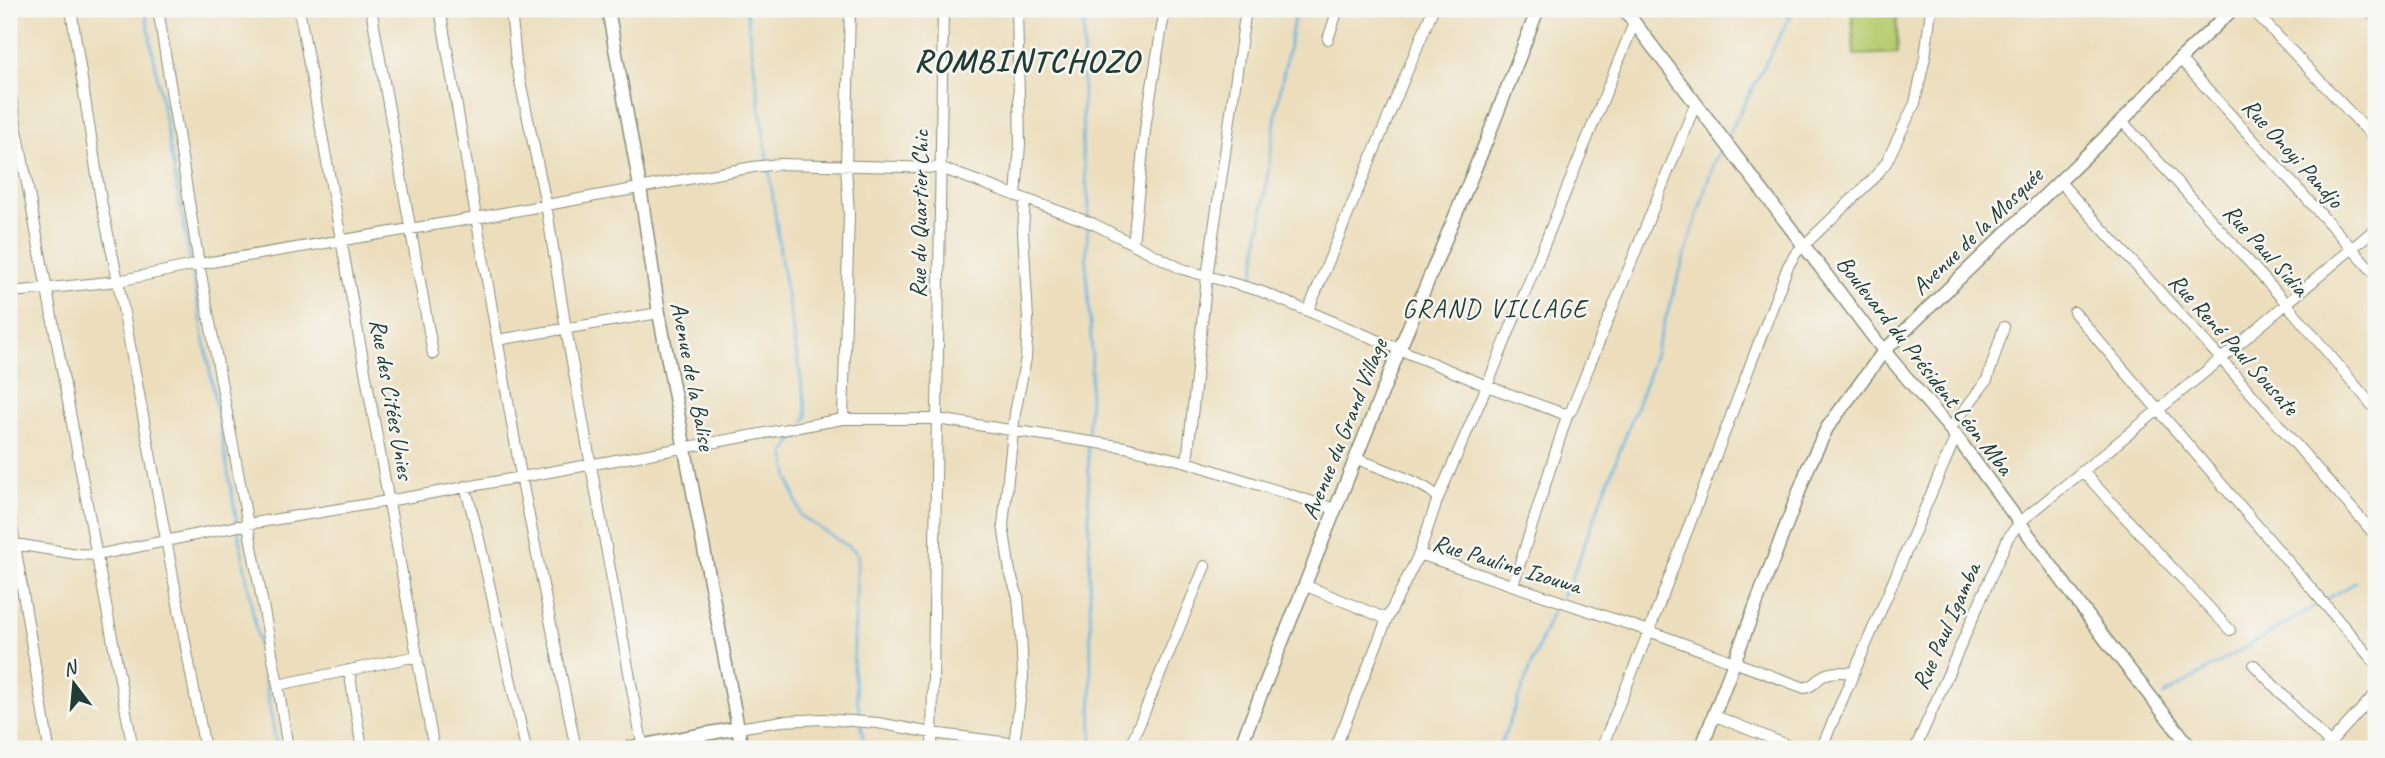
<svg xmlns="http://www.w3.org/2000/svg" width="2385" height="758" font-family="Caveat,sans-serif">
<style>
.green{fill:#b5cc70;stroke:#6a8452;stroke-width:2}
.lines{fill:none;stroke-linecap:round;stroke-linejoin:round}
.stream{stroke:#69b6e3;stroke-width:2.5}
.minor-casing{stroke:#868e78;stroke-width:12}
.tertiary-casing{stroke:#868e78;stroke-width:15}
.minor{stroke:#fff;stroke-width:10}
.tertiary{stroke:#fff;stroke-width:12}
.labels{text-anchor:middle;stroke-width:5;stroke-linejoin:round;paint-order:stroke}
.street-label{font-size:24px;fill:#1f3d34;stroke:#f6f6f2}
.neighbourhood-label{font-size:26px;letter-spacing:2px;fill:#1f3d34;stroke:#f6f6f2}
.district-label{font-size:32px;font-weight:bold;letter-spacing:2px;fill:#1f3d34;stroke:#f6f6f2}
</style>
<rect width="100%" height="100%" fill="#f6f6f2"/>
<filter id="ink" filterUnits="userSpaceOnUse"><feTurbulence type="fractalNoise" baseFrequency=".0143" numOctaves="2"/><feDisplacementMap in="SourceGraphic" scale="14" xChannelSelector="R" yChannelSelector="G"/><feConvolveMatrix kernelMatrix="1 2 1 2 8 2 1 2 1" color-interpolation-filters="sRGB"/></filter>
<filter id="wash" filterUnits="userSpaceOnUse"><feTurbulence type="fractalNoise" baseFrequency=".00686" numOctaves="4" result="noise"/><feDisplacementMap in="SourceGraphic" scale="28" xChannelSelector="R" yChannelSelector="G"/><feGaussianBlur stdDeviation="1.57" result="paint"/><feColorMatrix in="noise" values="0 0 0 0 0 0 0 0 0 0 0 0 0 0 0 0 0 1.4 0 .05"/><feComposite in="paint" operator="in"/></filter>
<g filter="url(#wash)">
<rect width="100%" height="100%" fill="#ecdebc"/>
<path class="green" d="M 1852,9 L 1896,9 L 1898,53 L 1854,55 Z"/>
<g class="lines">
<path class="stream" d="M 145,9 L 237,522
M 746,9 L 768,163
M 1084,9 L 1082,150 L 1089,204 L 1088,218
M 1727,137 L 1794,9
M 769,169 L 782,266 L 807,416 L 804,422
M 1088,225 L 1086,260 L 1092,353 L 1088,438
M 1253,280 L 1277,107 L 1296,9
M 799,430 L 785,453 L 789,479 L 801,516 L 858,553 L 853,669 L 860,718
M 1088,445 L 1092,742 L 1089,749
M 238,529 L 277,749
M 1561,597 L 1569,585 L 1647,379 L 1714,161 L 1722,146
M 2327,599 L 2356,582
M 2164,695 L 2321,603
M 861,725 L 865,749
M 1499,749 L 1553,609 L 1557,603"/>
</g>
</g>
<g filter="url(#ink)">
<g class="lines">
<defs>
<path id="minor" d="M 71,9 L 101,201 L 118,281 L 205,749
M 158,9 L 199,264 L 278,685 L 288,749
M 299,9 L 434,749
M 371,9 L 433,354
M 440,9 L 521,476 L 576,749
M 511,9 L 516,62 L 546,204 L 566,329 L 643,749
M 2252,9 L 2376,140
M 2366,9 L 2376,18
M 1328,39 L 1338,9
M 2180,59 L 2376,275
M 9,87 L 133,749
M 2122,121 L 2286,303 L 2376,410
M 2059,181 L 2221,359 L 2376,536
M 1016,196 L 1020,144 L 1017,9
M 1133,243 L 1146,122 L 1165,9
M 9,290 L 22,291 L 118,281 L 199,264 L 476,218 L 753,167 L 780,164 L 941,168 L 1094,224 L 1182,269 L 1260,291 L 1487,386 L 1564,414 L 1571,411 L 1695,105
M 1308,311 L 1433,9
M 2074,312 L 2376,664
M 497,340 L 659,313
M 843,419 L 849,215 L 846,166 L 850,9
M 1950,429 L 1987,380 L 2004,327
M 1355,458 C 1374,466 1429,484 1438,498
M 1187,462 L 1207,277 L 1246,9
M 2083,472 L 2230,630
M 465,486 L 477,530 L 526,749
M 9,509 L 49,749
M 9,543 L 77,554 L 97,555 L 248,524 L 388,501 L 843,419 L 937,419 L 1125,447 L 1187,462 L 1335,509
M 1419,554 L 1649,631 L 1805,688 C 1813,686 1814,683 1820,678 C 1829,670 1843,672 1854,673
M 1304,585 L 1387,619
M 1513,585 L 1568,413
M 2254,665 L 2330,744
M 349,670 L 362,749
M 278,685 L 417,656
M 1713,715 L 1797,749
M 738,728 L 782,721 L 824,719 L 878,723 L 932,733 L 1058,749
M 1014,744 L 1023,677 L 1021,632 L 1018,597 L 1010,572 L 1003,525 L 1015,413 L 1026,358 L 1028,319 L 1023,231 L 1025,199
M 932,749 L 943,9
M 1129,749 L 1205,566
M 1335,749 L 1387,619 L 1419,554 L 1438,498 L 1487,386 L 1634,23
M 1601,749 L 1649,631 L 1788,266 L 1796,253 L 1872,180 L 1886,163 L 1915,103 L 1925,57 L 1931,9
M 1821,749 L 1956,436
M 1915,749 L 2008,538 L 2020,522 L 2221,359 L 2376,228
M 2325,749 L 2376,693"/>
<path id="tertiary" d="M 608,9 L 640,187 L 659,313 L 742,749
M 1624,9 L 1884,351 L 1956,436 L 2105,639 L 2192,749
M 623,749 L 738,728
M 1239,749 L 1400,348 L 1486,142 L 1538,9
M 1701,749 L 1808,468 L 1827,428 L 1884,351 L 2122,121 L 2180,59 L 2233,9"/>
</defs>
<use href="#minor" class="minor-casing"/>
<use href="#tertiary" class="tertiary-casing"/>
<use href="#minor" class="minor"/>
<use href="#tertiary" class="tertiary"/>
</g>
</g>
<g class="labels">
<g class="street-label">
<text transform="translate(2293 153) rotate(48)" y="8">Rue Onoyi Pandjo</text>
<text transform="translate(919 214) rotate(-89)" y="8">Rue du Quartier Chic</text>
<text transform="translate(1977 231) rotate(-44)" y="8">Avenue de la Mosquée</text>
<text transform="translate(2266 250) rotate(48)" y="8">Rue Paul Sidia</text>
<text transform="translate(2234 344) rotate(48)" y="8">Rue René Paul Sousate</text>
<text transform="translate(1925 365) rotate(52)" y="8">Boulevard du Président Léon Mba</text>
<text transform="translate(693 376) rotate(79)" y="8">Avenue de la Balise</text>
<text transform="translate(392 399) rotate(80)" y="8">Rue des Citées Unies</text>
<text transform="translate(1344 429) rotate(-68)" y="8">Avenue du Grand Village</text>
<text transform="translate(1507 564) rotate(17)" y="8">Rue Pauline Izouwa</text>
<text transform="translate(1946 626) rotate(-66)" y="8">Rue Paul Igamba</text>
</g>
<g class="neighbourhood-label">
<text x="1495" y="317">GRAND VILLAGE</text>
</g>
<g class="district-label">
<text x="1027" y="71">ROMBINTCHOZO</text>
</g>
</g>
<rect width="2385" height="758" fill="none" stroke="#f6f6f2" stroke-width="35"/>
<g transform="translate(74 684) rotate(344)" stroke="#f6f6f2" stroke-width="5" paint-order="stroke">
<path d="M0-5L12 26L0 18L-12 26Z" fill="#1f3d34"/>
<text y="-10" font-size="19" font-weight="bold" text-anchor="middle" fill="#1f3d34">N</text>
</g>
</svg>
